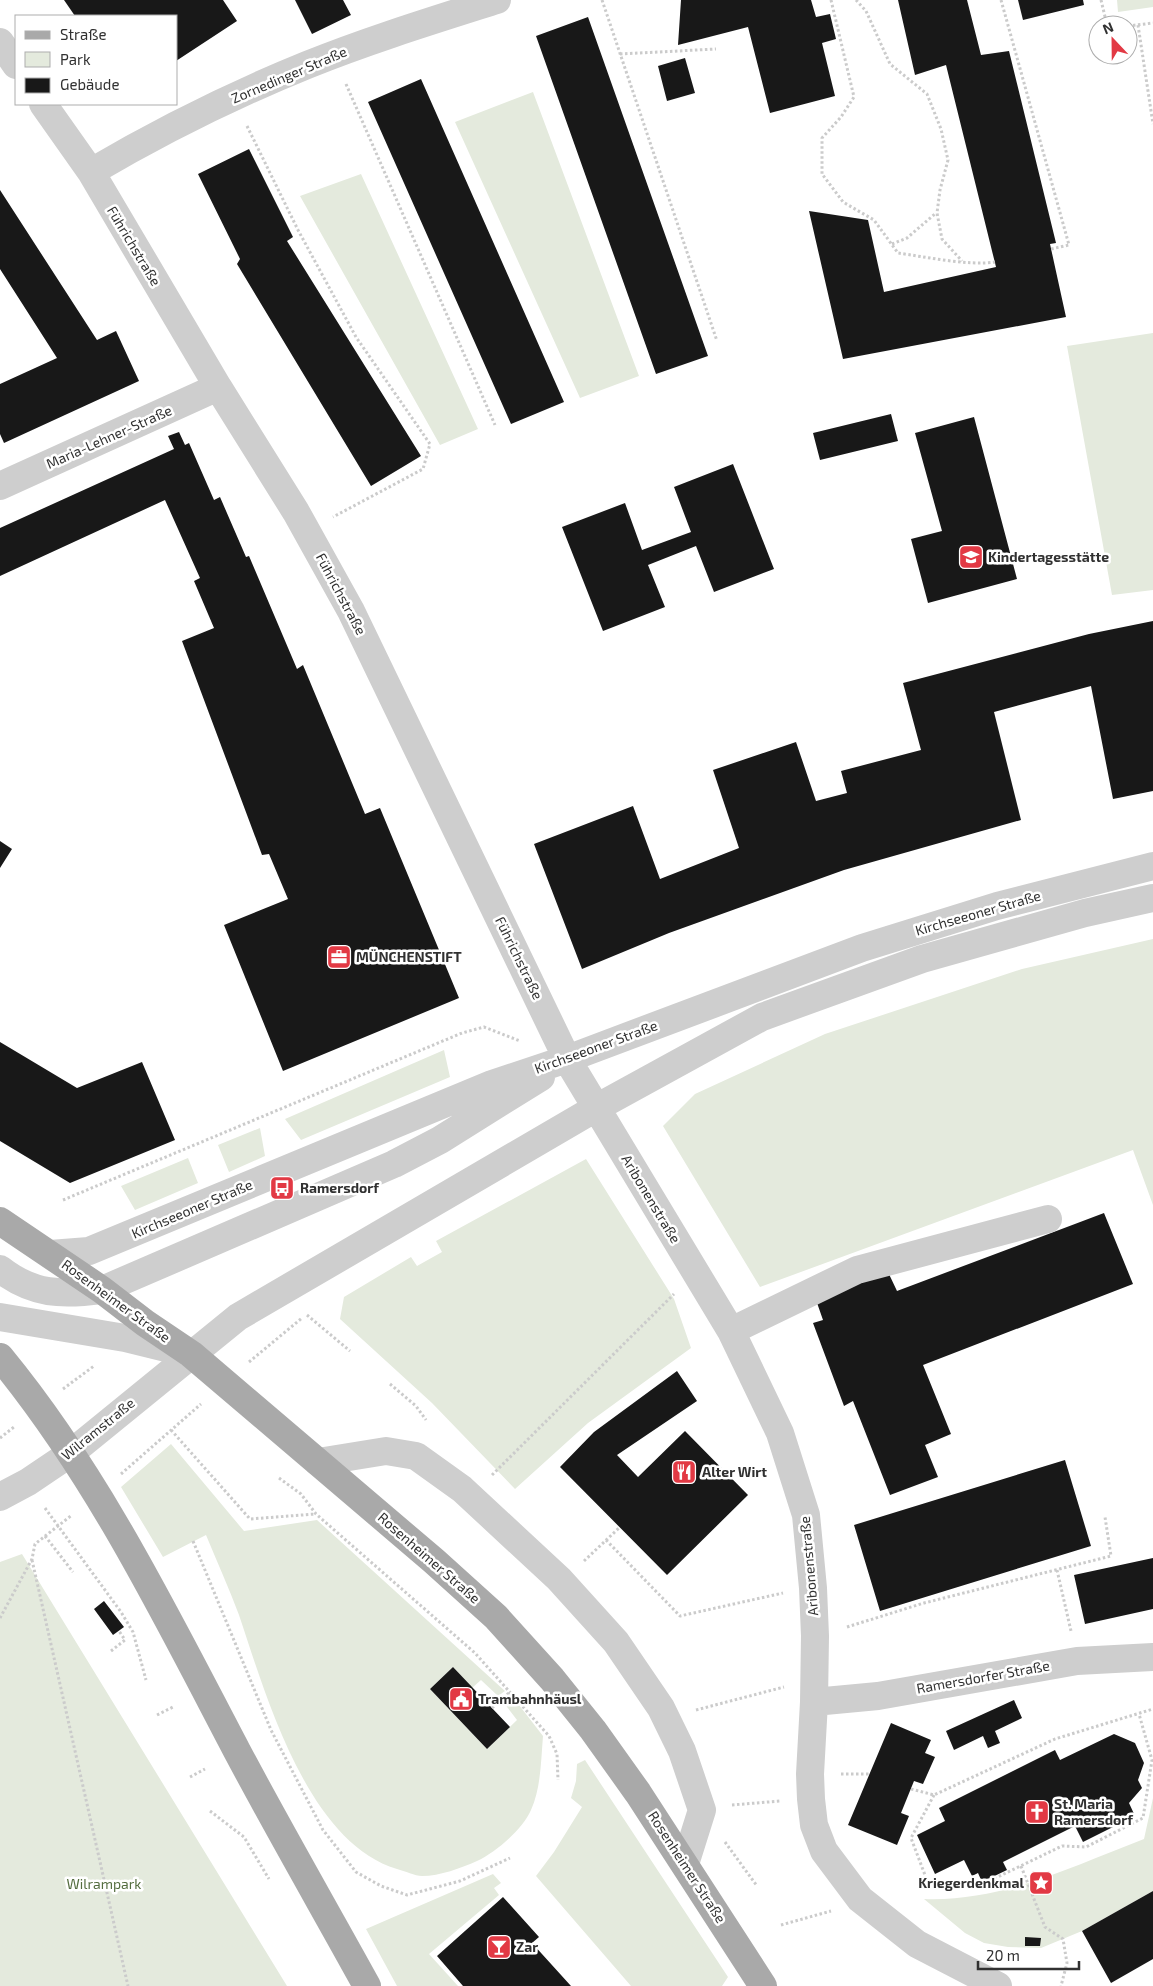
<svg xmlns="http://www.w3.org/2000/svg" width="1153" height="1986" font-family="'Exo 2',sans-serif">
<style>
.green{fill:#e4eadd}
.building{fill:#181818}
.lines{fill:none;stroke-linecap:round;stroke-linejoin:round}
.path{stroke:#cbcbcb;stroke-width:3;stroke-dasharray:2.5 2.5;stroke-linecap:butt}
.minor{stroke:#cecece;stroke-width:28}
.major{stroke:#a9a9a9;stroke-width:28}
.labels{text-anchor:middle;stroke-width:5;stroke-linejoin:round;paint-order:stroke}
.street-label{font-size:14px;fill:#313131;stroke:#fff}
.poi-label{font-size:14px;font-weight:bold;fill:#313131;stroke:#fff;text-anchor:start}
.park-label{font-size:14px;fill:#546d3f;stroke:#fff}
</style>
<rect width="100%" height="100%" fill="#fff"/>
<path class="green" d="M 1117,0 L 1153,0 L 1153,7 L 1118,12 Z
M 533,92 L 639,376 L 580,398 L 455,122 Z
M 361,174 L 478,429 L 440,445 L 300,196 Z
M 1153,333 L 1153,590 L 1112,595 L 1067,346 Z
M 1153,939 L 1153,1205 L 1133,1150 L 760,1287 L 663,1126 L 695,1094 L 825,1034 L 1022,969 Z
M 444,1050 L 450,1077 L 301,1140 L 285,1119 Z
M 260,1128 L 265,1156 L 229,1172 L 218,1145 Z
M 188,1158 L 198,1183 L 135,1210 L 121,1186 Z
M 586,1159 L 674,1299 L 691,1348 L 588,1423 L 515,1489 L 432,1403 L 340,1319 L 344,1297 L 411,1257 L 417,1266 L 442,1252 L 436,1241 Z
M 171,1444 L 244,1531 L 317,1520 L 505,1691 L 498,1696 L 481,1680 L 472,1688 L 453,1667 L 430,1689 L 487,1749 L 517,1720 L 504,1703 L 512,1696 L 543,1736 C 541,1760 541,1788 531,1810 C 523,1829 495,1853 477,1861 C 461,1868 440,1876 422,1876 C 415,1876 405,1871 397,1869 C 307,1842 266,1695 239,1615 C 229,1588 217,1562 206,1535 L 163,1557 L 121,1487 Z
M 22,1554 L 287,1986 L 0,1986 L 0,1562 Z
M 585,1760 L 728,1977 L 722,1986 L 631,1986 L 536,1876 L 554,1852 L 582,1807 L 571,1798 L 576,1781 L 577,1764 Z
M 1153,1798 L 1153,1891 L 1082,1931 L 1041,1948 L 1008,1947 L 984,1943 L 965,1933 L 924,1899 C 1002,1902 1073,1866 1144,1839 Z
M 493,1874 L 501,1883 L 494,1888 L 499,1895 L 429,1954 L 458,1986 L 397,1986 L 366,1929 Z"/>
<path class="building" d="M 64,0 L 223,0 L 237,21 L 176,61 L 176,16 L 75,16 Z
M 295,0 L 343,0 L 351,15 L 312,34 Z
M 681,0 L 811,0 L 816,17 L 830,14 L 836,39 L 822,43 L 835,96 L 770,113 L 748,27 L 678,45 Z
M 898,0 L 967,0 L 981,55 L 1009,51 L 1056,243 L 1050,244 L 1066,317 L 843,359 L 809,211 L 868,220 L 884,292 L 996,267 L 946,65 L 915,75 Z
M 1018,0 L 1083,0 L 1084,5 L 1023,20 Z
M 588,17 L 708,356 L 656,374 L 536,36 Z
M 685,58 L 695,93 L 667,101 L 658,66 Z
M 421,79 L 564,402 L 511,424 L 368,102 Z
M 249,149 L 293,237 L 287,241 L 421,456 L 371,486 L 237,264 L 240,259 L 198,174 Z
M 0,190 L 97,340 L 116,331 L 139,381 L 4,443 L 0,434 L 0,384 L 57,358 L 0,269 Z
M 891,414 L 898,441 L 820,460 L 813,433 Z
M 974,417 L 1017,579 L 928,603 L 911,539 L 942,531 L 915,433 Z
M 179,432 L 185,445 L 189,443 L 214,500 L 220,497 L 246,557 L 249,556 L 297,669 L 303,665 L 365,814 L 380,808 L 459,998 L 283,1071 L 224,925 L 288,899 L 269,854 L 262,855 L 182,641 L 214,628 L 194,581 L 200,578 L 165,500 L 0,576 L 0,528 L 174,449 L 168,436 Z
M 733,464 L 774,569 L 714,592 L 696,546 L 648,565 L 665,607 L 603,631 L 562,527 L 625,503 L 642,550 L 691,532 L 674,487 Z
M 1153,621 L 1153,791 L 1113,799 L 1091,686 L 994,712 L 1021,820 L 844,870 L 669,933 L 582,969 L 534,844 L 633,806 L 660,879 L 739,848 L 713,770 L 796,742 L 816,801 L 847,793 L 841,771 L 921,750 L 903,683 L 1089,634 Z
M 0,841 L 12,849 L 0,868 Z
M 0,1042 L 77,1088 L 142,1062 L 175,1140 L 70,1183 L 0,1141 Z
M 1104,1213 L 1133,1284 L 923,1365 L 951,1434 L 925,1445 L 938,1477 L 890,1495 L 853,1401 L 844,1406 L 813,1323 L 823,1320 L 816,1300 L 888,1272 L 897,1291 Z
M 677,1371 L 697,1401 L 617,1455 L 638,1477 L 685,1431 L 748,1495 L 667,1575 L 560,1467 L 594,1432 Z
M 1065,1460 L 1091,1546 L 880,1611 L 854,1525 Z
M 1153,1558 L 1153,1609 L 1085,1624 L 1074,1575 Z
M 104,1601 L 124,1627 L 113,1635 L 94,1609 Z
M 453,1667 L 510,1727 L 487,1749 L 430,1689 Z
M 1014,1700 L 1022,1718 L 995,1731 L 1000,1743 L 988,1748 L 983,1736 L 954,1750 L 946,1731 Z
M 891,1723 L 931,1740 L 925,1753 L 935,1757 L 923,1784 L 914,1781 L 901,1813 L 909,1816 L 897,1845 L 848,1825 Z
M 1114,1734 L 1135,1743 L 1144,1763 L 1138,1780 L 1142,1788 L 1129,1803 L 1135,1816 L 1083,1842 L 1075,1826 L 1003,1862 L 1007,1870 L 982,1882 L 978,1873 L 972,1876 L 964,1860 L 935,1874 L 917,1835 L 945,1821 L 939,1808 L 1055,1750 L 1060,1760 Z
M 1153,1891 L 1153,1959 L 1111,1983 L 1082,1931 Z
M 503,1897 L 539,1937 L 532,1943 L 571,1986 L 463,1986 L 437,1956 Z
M 1025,1937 L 1041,1938 L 1040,1946 L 1025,1946 Z"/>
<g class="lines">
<path class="path" d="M 602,0 L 717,341
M 831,0 L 854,97 L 841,117 L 822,138 L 822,174 L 843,202 L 874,220 L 898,253 C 926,257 969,266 995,262
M 856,0 L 866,11 L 890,64 L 927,94 L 941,129 L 948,160 L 940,190 L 937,213 L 942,239 L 962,261
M 1001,0 L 1069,245 L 1051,249
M 1101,0 L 1107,25
M 1138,25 L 1153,124
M 1128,26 L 1153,23
M 620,54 L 716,49
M 346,84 L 495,425
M 247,126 L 298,230 L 356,337 L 430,444 L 423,469 L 333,517
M 892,244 L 907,238 L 936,213
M 63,1200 L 462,1033 L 484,1027 L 520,1041
M 307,1315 L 350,1351
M 249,1362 L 302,1318
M 390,1384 L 416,1406 L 426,1420
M 63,1389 L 94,1366
M 171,1430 L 250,1519 L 315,1514
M 0,1438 L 14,1427
M 121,1474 L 201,1404
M 492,1475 L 674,1294
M 279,1478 L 301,1494 L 316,1514 L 475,1653 L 549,1736 L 557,1754 L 558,1780
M 45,1508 L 121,1612 L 133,1632 L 146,1680
M 45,1536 L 73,1572
M 606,1540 L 680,1616 L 783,1593
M 193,1541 L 271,1730 L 323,1830 L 356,1872 L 381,1886 L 407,1895 L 460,1881 L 510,1858
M 32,1560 L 128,1986
M 584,1561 L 620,1527
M 1057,1570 L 1071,1631
M 0,1618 L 32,1559 L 35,1544 L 72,1515
M 847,1627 L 924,1603 L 1111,1556 L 1105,1517
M 111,1651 L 125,1640 L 119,1631
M 492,1708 L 510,1692
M 696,1710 L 784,1687
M 157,1715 L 173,1707
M 841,1774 L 870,1774
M 190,1777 L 205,1769
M 911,1789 L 934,1795 L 1055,1739 L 1153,1709
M 934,1795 L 911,1838 L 928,1883 L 979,1886 L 1062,1846 L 1086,1847 L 1143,1818 L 1152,1760 L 1139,1714
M 732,1805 L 780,1801
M 210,1811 L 244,1837 L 269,1879
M 725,1842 L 757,1886
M 1021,1866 L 1045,1927 L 1063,1939 L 1067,1963 L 1061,1986
M 781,1925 L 831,1911"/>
<path class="minor" d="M 0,42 L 16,65
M 43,104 L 91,172 L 218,387 L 296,512 L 351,611 L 567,1059 L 731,1331 L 780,1433 L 806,1515 L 813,1588 L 815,1636 L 814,1702 L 810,1774 L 811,1799 L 814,1825 L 824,1851 L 860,1899 L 917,1944 L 998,1986
M 91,172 C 159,132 233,95 307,65 C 369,40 434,20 497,0
M 0,486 L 218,387
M 50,1254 L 89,1251 L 492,1084 L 567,1059 L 862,948 L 997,906 L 1153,866
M 0,1269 C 33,1295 62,1295 102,1290 L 394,1164 L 440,1140 L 541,1077
M 0,1317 L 125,1338 L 190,1354
M 731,1331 L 857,1270 L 1048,1219
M 318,1462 L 386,1451 L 416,1456 L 462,1489 L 559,1579 L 616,1642 L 661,1708 L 682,1751 L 702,1810 L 685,1864
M 0,1497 L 28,1482 L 71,1453 L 238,1317 L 596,1108 L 762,1017 L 922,959 L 1085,913 L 1153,898
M 814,1702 L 878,1696 L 1077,1661 L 1153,1657"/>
<path class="major" d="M 0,1221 L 102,1290 L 145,1323 L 191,1354 L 434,1561 L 496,1617 L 552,1679 L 593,1730 L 638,1793 L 763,1986
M 0,1357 C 98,1476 166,1616 237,1751 C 279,1830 324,1908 367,1986"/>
</g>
<defs>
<symbol id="school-square" viewBox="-11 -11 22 22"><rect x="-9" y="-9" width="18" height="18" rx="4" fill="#e23944" stroke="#fff"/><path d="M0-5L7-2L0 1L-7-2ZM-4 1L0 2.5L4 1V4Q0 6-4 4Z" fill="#fff"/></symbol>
<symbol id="office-square" viewBox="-11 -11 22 22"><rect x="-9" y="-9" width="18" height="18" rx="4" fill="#e23944" stroke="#fff"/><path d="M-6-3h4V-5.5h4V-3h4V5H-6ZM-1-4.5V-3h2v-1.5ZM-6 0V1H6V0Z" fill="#fff"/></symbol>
<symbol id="bus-square" viewBox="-11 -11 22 22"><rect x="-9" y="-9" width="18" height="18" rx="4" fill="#e23944" stroke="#fff"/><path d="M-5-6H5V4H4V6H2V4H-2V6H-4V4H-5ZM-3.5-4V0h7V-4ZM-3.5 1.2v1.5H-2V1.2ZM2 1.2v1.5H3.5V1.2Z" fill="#fff"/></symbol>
<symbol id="restaurant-square" viewBox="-11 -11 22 22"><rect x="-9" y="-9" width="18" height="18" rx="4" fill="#e23944" stroke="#fff"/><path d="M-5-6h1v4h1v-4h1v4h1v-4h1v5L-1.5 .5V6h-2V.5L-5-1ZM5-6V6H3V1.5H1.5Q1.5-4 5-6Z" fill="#fff"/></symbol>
<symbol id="civic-square" viewBox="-11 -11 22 22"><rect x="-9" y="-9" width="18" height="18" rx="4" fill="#e23944" stroke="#fff"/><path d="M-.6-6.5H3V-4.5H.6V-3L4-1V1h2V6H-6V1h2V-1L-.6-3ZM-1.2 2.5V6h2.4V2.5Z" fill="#fff"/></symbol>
<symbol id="church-square" viewBox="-11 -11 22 22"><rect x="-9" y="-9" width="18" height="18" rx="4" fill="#e23944" stroke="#fff"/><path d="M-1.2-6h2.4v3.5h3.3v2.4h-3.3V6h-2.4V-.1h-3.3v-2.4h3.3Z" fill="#fff"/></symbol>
<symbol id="sight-square" viewBox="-11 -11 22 22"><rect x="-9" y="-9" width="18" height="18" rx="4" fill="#e23944" stroke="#fff"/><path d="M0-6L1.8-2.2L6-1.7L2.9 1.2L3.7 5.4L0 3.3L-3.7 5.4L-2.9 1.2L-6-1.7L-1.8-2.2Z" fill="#fff"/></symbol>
<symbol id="bar-square" viewBox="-11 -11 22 22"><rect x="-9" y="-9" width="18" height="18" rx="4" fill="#e23944" stroke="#fff"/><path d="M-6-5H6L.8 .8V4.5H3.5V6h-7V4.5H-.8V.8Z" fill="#fff"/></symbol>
</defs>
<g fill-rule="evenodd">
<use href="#school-square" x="957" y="543" width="28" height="28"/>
<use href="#office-square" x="325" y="943" width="28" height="28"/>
<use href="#bus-square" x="268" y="1174" width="28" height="28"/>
<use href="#restaurant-square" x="670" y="1458" width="28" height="28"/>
<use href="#civic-square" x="447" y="1685" width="28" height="28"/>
<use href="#church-square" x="1023" y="1798" width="28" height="28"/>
<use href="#sight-square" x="1027" y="1869" width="28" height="28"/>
<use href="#bar-square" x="485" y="1933" width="28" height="28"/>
</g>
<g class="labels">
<g class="street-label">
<text transform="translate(289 75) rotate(-23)" y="5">Zornedinger Straße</text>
<text transform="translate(134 246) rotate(59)" y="5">Führichstraße</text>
<text transform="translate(109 437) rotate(-24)" y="5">Maria-Lehner-Straße</text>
<text transform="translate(341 594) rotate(62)" y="5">Führichstraße</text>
<text transform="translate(978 913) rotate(-16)" y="5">Kirchseeoner Straße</text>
<text transform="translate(519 958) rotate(64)" y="5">Führichstraße</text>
<text transform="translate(596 1047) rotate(-20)" y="5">Kirchseeoner Straße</text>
<text transform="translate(651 1199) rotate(59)" y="5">Aribonenstraße</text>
<text transform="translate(192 1209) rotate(-23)" y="5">Kirchseeoner Straße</text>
<text transform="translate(116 1301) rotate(36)" y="5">Rosenheimer Straße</text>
<text transform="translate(98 1429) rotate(-39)" y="5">Wilramstraße</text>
<text transform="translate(429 1558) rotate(41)" y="5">Rosenheimer Straße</text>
<text transform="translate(809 1566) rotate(-95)" y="5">Aribonenstraße</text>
<text transform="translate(983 1677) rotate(-10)" y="5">Ramersdorfer Straße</text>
<text transform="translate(687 1867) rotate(57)" y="5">Rosenheimer Straße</text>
</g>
<g class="poi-label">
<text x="988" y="562">Kindertagesstätte</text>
<text x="356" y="962">MÜNCHENSTIFT</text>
<text x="300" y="1193">Ramersdorf</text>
<text x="702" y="1477">Alter Wirt</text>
<text x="478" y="1704">Trambahnhäusl</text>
<text x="1054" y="1809">St. Maria<tspan x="1054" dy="16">Ramersdorf</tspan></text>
<text x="1024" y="1888" text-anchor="end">Kriegerdenkmal</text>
<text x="516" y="1952">Zar</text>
</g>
<g class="park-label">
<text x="104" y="1889">Wilrampark</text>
</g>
</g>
<rect x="15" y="15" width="162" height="90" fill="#ffffff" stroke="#adadad"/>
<rect x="25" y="31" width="25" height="8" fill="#a9a9a9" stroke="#adadad"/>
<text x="60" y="40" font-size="15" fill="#313131">Straße</text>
<rect x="25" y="52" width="25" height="15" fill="#e4eadd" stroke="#adadad"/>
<text x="60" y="65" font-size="15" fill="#313131">Park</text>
<rect x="25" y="78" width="25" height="15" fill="#181818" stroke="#adadad"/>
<text x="60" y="90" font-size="15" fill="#313131">Gebäude</text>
<g transform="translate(1113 40) rotate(338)"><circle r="24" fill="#ffffff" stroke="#adadad"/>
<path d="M0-4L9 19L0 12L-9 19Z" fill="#e23944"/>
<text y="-8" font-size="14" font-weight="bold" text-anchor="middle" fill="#313131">N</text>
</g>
<path d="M978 1961v8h101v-8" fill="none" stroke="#313131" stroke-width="2.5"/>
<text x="986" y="1961" font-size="15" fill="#313131" stroke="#ffffff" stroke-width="4" paint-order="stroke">20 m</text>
</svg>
